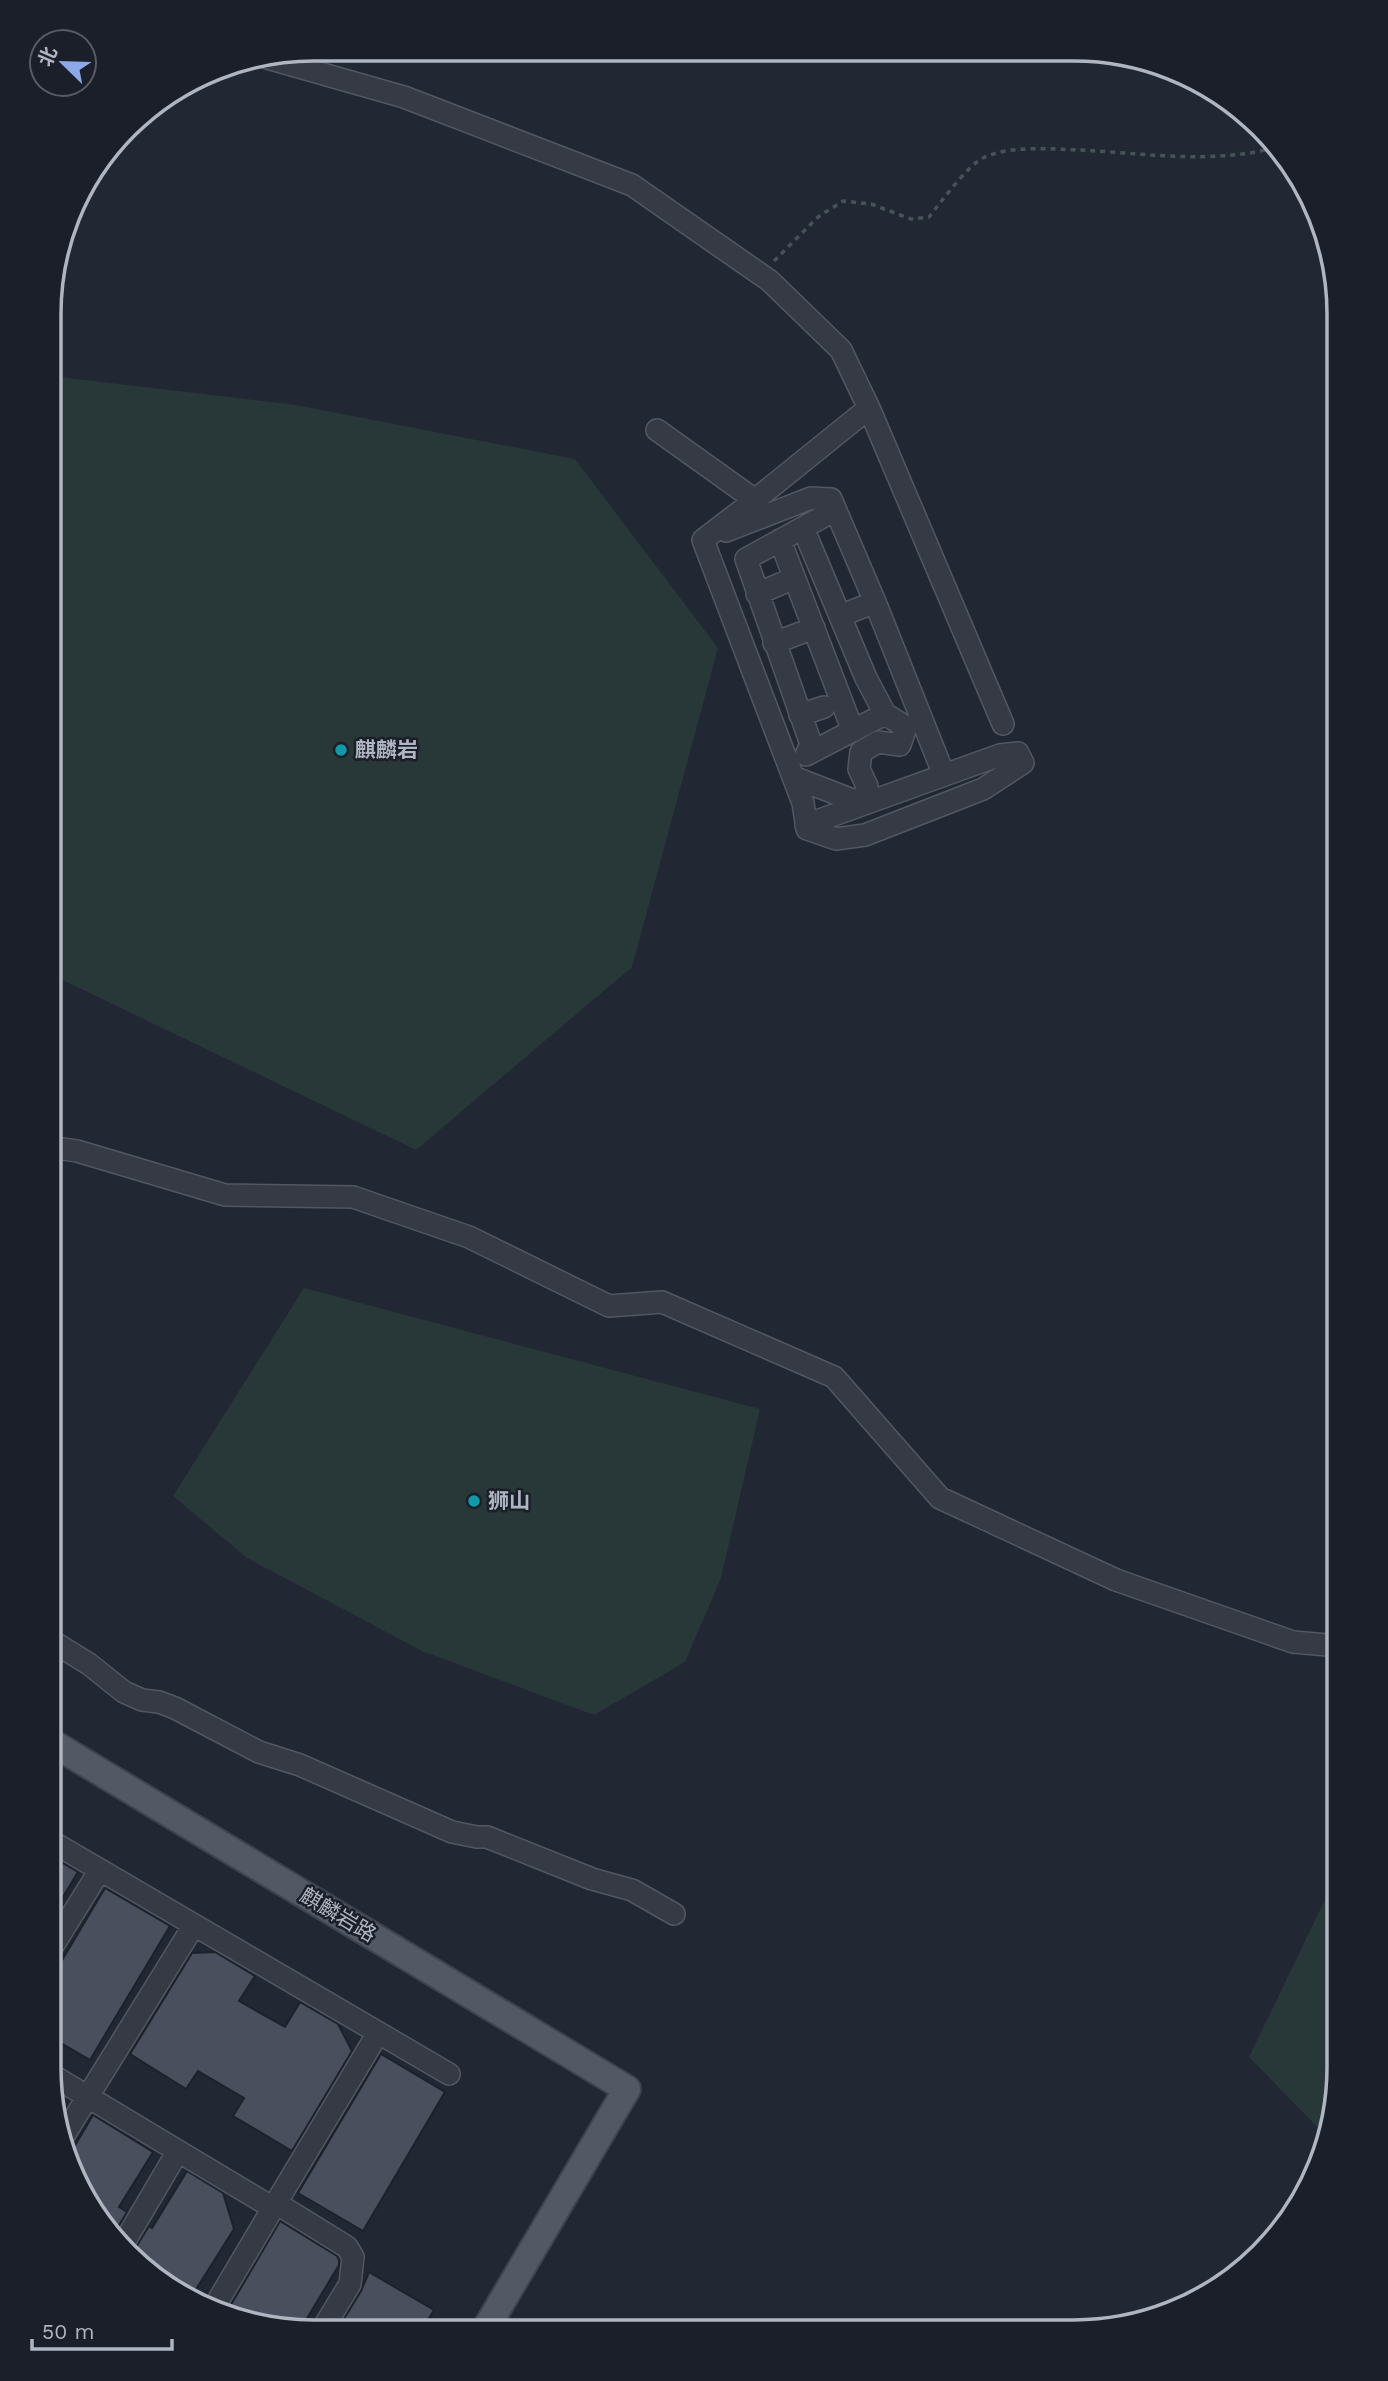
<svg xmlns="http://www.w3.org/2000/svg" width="1388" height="2381" font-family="'Work Sans','Noto Sans SC',sans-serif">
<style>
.green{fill:#283738}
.building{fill:#494f5d;stroke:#1d212b;stroke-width:2}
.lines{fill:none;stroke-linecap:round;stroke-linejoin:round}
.minor-casing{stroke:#525862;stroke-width:24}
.major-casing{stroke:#3e434e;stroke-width:30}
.path{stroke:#455356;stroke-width:3.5;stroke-dasharray:5 5;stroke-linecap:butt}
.minor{stroke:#353a44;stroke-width:21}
.major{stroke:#535964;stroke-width:26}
.culture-dot{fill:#0f9aa8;stroke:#1b1f29;stroke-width:2.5}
.labels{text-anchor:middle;stroke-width:5;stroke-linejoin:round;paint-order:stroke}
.poi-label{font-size:21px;font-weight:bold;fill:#afb5c1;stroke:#1b1f29;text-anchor:start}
.street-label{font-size:21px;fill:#afb5c1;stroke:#1b1f29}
.rim{fill:none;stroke:#afb5c1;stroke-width:3.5}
</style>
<rect width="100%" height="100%" fill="#222833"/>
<path class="green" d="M 51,376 L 296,405 L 575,459 L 718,648 L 632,967 L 416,1150 L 50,974 Z
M 304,1288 L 760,1409 L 721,1578 L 685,1662 L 594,1715 L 422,1651 L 247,1558 L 173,1496 Z
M 1338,1873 L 1338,2084 L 1326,2136 L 1249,2057 Z"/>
<path class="building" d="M 49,1855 L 78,1872 L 49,1920 Z
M 105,1888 L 170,1926 L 90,2060 L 49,2036 L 49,1982 Z
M 215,1952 L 255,1976 L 239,2001 L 285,2027 L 300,2002 L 338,2024 L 352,2051 L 292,2151 L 233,2116 L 244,2098 L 198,2071 L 186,2089 L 130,2054 L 192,1953 Z
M 381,2054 L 445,2092 L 363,2231 L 298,2193 Z
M 93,2115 L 153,2152 L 119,2207 L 127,2212 L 112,2237 L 104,2228 L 67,2159 Z
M 187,2171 L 223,2193 L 234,2229 L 190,2299 L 152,2277 L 131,2255 L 149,2226 L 152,2228 Z
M 280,2221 L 337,2256 L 339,2260 L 339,2265 L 300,2330 L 279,2330 L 225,2315 Z
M 369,2272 L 434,2310 L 422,2330 L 337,2330 L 361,2291 Z"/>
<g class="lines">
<defs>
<path id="minor" d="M 267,58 L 404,97 L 632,185 L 770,281 L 841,350 L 869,408 L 1003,724
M 657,430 L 755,500 L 869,408
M 831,499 L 875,602 L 840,616
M 755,500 L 703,540 L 803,803 L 807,829 L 836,839 L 865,835 L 983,789 L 1023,763 L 1018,753 L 1000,755 L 806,825
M 803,528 L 866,678 L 885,714
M 726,531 L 811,498 L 831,499 L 826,515 L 746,559 L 811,744 L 806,755 L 885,714 L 906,727 L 900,745 L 878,742 L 861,752 L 859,769 L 867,786 L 863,804 L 793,777
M 780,540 L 853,731
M 757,594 L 794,578
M 875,602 L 944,775
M 774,643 L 814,628
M 800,715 L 824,707
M 50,1147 L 77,1151 L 225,1195 L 353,1197 L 469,1237 L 609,1306 L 662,1302 L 834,1377 L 940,1498 L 1116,1580 L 1293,1642 L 1339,1646
M 50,1640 L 89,1664 L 124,1692 L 142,1700 L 159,1702 L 175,1708 L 259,1752 L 300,1765 L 452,1832 L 477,1837 L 487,1837 L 592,1879 L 632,1890 L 674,1914
M 49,1840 L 449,2074
M 49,1952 L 100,1870
M 50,2074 L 178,2151 L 122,2246
M 61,2140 L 194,1925
M 178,2151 L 273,2208
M 276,2203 L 378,2033
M 212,2311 L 276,2203 L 347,2247 L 353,2257 L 350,2284 L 322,2330"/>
<path id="major" d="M 49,1741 L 627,2089 L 485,2330"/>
</defs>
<use href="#minor" class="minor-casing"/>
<use href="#major" class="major-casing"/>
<path class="path" d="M 774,261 L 818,217 L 843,201 L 871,204 L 911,219 L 929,217 C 941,202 968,165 983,158 C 1009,145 1051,149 1079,150 C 1143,153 1214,165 1277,147"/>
<use href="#minor" class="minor"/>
<use href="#major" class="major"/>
</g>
<g class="culture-dot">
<circle cx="341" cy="750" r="7"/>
<circle cx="474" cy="1501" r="7"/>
</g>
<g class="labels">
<g class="poi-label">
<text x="355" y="757">麒麟岩</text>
<text x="488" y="1508">狮山</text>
</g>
<g class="street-label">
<text transform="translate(338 1915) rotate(31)" y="7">麒麟岩路</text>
</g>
</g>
<path d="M0 0H1388V2381H0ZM314 61H1074A253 253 0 0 1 1327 314V2067A253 253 0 0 1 1074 2320H314A253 253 0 0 1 61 2067V314A253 253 0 0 1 314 61Z" fill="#1b1f29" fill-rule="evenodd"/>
<path class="rim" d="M314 61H1074A253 253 0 0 1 1327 314V2067A253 253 0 0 1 1074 2320H314A253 253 0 0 1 61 2067V314A253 253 0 0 1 314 61Z"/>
<g transform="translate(63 63) rotate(293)"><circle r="33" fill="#1b1f29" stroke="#565b66" stroke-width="2"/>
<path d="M0-5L12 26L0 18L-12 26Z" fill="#8da8e9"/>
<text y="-10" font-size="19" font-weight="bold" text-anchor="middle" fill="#afb5c1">北</text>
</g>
<path d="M32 2339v10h140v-10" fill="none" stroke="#afb5c1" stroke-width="3.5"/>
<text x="42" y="2339" font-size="21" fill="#afb5c1" stroke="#1b1f29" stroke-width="5" paint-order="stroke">50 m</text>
</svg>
